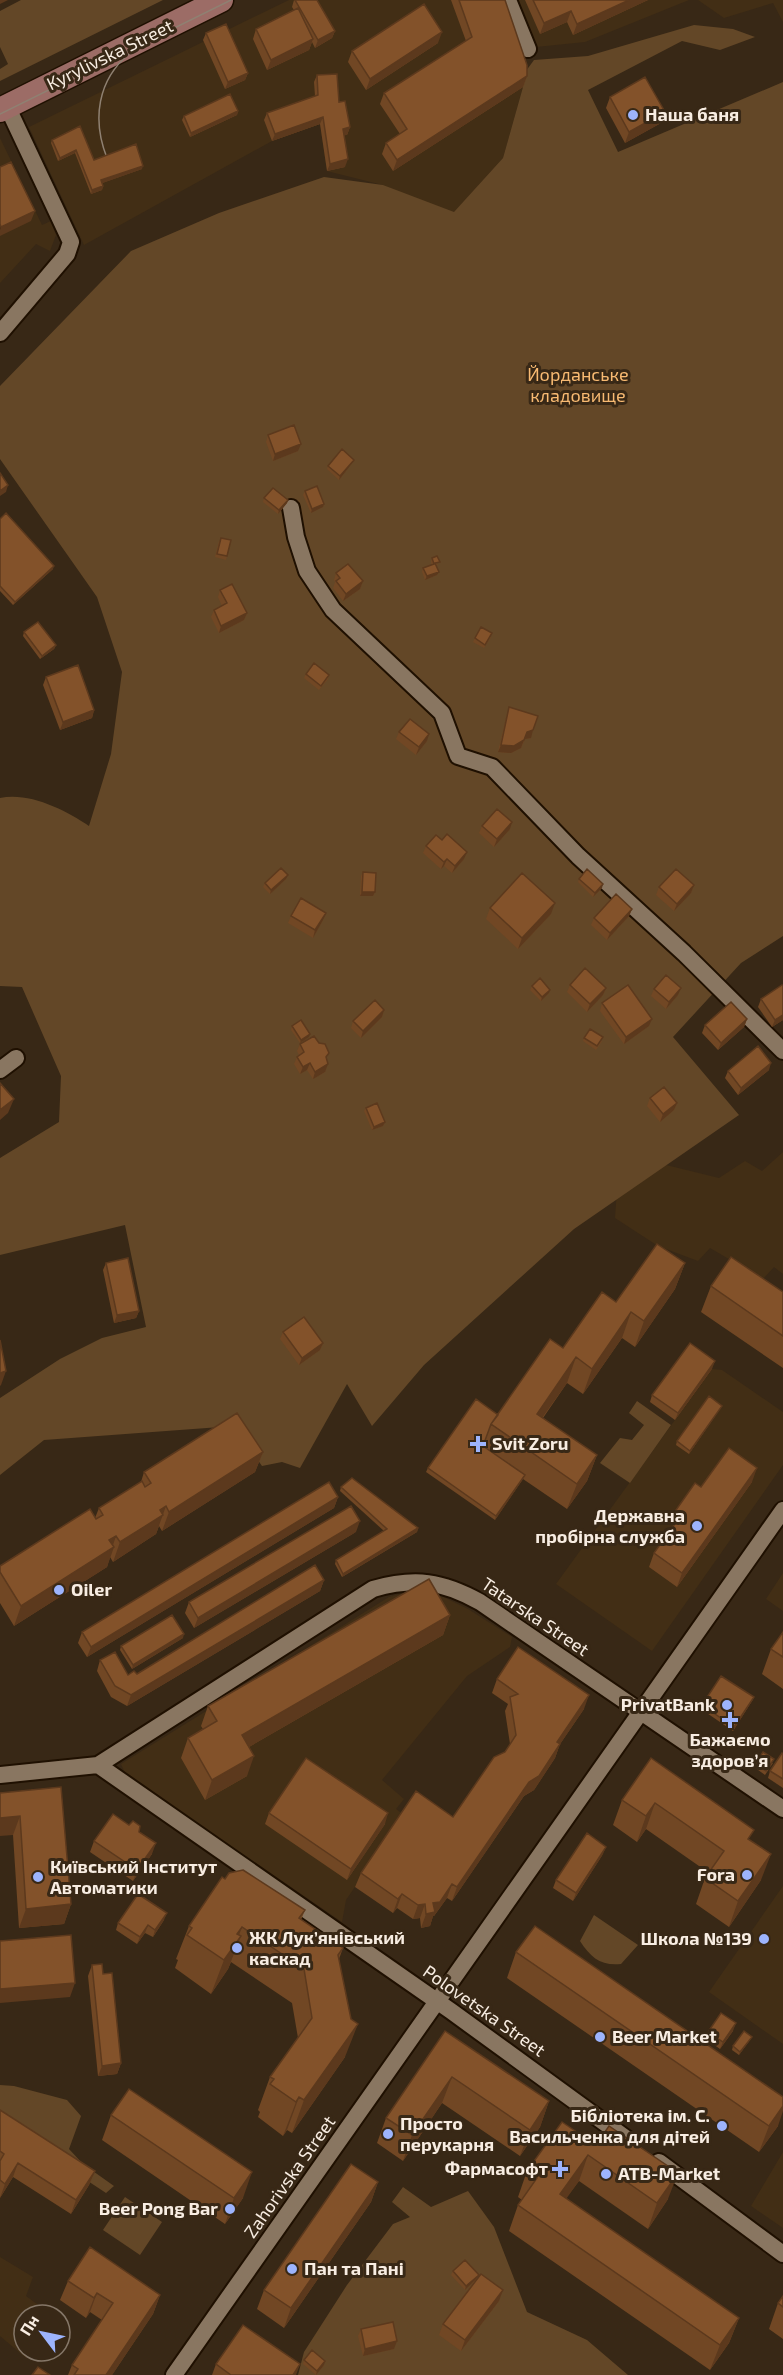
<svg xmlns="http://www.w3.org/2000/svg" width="783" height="2375" font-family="'Exo 2',sans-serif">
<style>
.built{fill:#422e15}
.green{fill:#634727}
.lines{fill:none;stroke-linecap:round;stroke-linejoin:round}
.minor-casing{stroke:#1f1001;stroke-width:20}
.secondary-casing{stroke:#1f1001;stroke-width:27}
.minor{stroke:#897661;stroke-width:16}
.secondary{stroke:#9c6c66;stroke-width:24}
.tram{stroke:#8f8172;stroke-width:1.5}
.wall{fill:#714724}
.shaded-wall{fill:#5c391d}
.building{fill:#83522a;stroke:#5c391d;stroke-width:1.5}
.poi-dot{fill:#9db4fd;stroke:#382816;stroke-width:2}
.labels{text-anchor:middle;stroke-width:6;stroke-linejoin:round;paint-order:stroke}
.street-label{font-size:18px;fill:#f8ede2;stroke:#382816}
.poi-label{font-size:18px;font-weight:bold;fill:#f8ede2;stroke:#382816;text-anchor:start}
.park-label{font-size:18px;fill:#f8ba72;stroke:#382816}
</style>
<rect width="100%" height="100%" fill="#382816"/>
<path class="built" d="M 289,0 L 497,0 L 523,87 L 503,158 L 452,215 L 383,185 L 327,171 L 320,124 L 272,141 L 84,245 L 29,127 Z
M 516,0 L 689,0 L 585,42 L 536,47 Z
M 698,0 L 783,0 L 783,22 L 773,3 L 724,18 Z
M 0,138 L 42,225 L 51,221 L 56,235 L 50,251 L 36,244 L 0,283 Z
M 783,1152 L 783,1274 L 774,1267 L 763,1279 L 710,1248 L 698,1261 L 658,1246 L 615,1218 L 617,1190 L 658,1163 L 719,1178 L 745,1161 L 762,1171 Z
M 712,1369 L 722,1370 L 783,1412 L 783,1465 L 652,1651 L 556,1584 Z
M 783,1573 L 783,1611 L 766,1599 Z
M 415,1590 L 435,1593 L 468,1609 L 512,1637 L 510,1647 L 467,1676 L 382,1780 L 404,1799 L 396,1809 L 404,1815 L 346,1900 L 342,1922 L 126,1775 L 121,1764 L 389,1597 Z
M 783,1886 L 783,2044 L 709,1992 Z
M 783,2152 L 783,2228 L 751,2206 Z
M 0,2257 L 33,2277 L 26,2296 L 52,2315 L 24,2315 L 24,2351 L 31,2351 L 26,2358 L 0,2336 Z"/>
<path class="green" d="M 21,0 L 163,0 L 0,81 L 0,69 L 8,64 L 0,47 L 0,11 Z
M 694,25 L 733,29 L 755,37 L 720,50 L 682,41 L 588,90 L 618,152 L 783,82 L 783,936 L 741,963 L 673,1037 L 739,1115 L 574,1229 L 424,1365 L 372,1426 L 347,1384 L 300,1468 L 282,1462 L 262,1466 L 234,1426 L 44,1440 L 0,1475 L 0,1398 L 60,1359 L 102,1338 L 146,1327 L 125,1225 L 0,1255 L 0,1158 L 59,1122 L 61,1076 L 22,987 L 0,986 L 0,798 C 30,792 65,810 89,826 L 111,754 L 122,672 L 97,597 L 0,459 L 0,386 L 131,251 L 219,213 L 324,177 L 383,185 L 454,212 L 503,158 L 523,87 L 523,75 L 534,60 L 588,56 Z
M 637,1401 L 671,1425 L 630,1483 L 600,1463 L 620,1438 L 632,1440 L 644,1425 L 629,1413 Z
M 594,1915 L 638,1945 L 621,1964 C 601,1966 591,1958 580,1941 Z
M 0,2085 L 14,2086 L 67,2100 L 81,2116 L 69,2149 L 83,2164 L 114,2186 L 106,2193 L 0,2123 Z
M 403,2187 L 431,2207 L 468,2191 L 494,2227 L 527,2312 L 587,2340 L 628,2375 L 298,2375 L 304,2352 L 347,2285 L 393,2224 L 410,2217 L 392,2202 Z
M 125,2197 L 162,2222 L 140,2255 L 103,2230 Z"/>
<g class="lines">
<defs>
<path id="minor" d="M 508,0 L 528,49
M 0,333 L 67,254 L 71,242 L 7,106
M 291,508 L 296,537 L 307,571 L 333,610 L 442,713 L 458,756 L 492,767 L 578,856 L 684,953 L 783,1051
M 0,1070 L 16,1058
M 98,1765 L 451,2011 L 631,2142
M 0,1775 L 98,1765 L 373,1589 C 415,1577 442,1581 480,1602 L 783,1809
M 659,2162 L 783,2254
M 174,2375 L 783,1510"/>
<path id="secondary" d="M 0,110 L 221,0"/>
</defs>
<use href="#minor" class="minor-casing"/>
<use href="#secondary" class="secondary-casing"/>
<use href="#minor" class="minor"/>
<use href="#secondary" class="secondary"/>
<path class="tram" d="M 0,114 L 231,0
M 107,158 C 92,120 97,80 130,53"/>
</g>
<path class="wall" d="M 294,0 L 335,31 L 332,38 L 315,48 L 312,42 L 309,50 L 267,70 L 253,39 L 256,29 L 294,10 L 292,7 Z
M 451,0 L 505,0 L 527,76 L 523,87 L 393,171 L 382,154 L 386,143 L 400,134 L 380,104 L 384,93 L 466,41 Z
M 525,0 L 648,0 L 573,35 L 567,22 L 540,34 Z
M 206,33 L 248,73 L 245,80 L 225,89 L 203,40 Z
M 438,43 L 366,90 L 348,62 L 352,51 Z
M 317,75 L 339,102 L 350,127 L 347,135 L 344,135 L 345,167 L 327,171 L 320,124 L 272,141 L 264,120 L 267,113 L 315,96 L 314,82 Z
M 610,97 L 665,112 L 661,123 L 625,143 L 606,108 Z
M 238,111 L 237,115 L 190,137 L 182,120 L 184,116 Z
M 80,126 L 94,160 L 142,169 L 102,183 L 103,186 L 102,190 L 91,194 L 75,153 L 58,161 L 51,143 L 52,140 Z
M 268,435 L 298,451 L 273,461 L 266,442 Z
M 352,463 L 339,480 L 327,469 L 328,466 Z
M 305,491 L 324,504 L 323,507 L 311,513 L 303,495 Z
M 264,498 L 288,500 L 287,503 L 278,514 L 263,502 Z
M 0,519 L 53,569 L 13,605 L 0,591 Z
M 231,540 L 226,560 L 215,557 L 219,541 Z
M 432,558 L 438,565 L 436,566 L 437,575 L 425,580 L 422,572 L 423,568 L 432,565 L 431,562 Z
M 336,573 L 363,581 L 360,589 L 343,601 L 333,588 L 335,582 L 334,580 Z
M 220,590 L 247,613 L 244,620 L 219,633 L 211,617 L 214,610 L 222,606 L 218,597 Z
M 24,632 L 56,645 L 54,649 L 40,659 L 23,636 Z
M 491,637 L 484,648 L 473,642 L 475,638 Z
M 306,674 L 329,675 L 328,679 L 319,690 L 304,678 Z
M 46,677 L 94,710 L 92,718 L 60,730 L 43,685 Z
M 509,707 L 531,738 L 525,739 L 521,748 L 511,753 L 498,752 L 507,714 Z
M 399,732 L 427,741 L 416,755 L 396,739 Z
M 482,826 L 510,829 L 494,847 L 479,833 Z
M 426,846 L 464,859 L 452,873 L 444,866 L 441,869 L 423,853 Z
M 363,872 L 375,892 L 373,896 L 360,896 L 361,876 Z
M 286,879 L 270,894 L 263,887 L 265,883 Z
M 579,879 L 602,888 L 593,897 L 578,882 Z
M 694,885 L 691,893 L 674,911 L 656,895 L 659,887 Z
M 490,908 L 551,914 L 518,949 L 486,919 Z
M 632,909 L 629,916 L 607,940 L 591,925 L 594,918 Z
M 291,916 L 323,920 L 313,938 L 288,923 Z
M 570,985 L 606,988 L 603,995 L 587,1012 L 567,992 Z
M 532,986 L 549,993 L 541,1001 L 530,990 Z
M 654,989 L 678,995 L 666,1009 L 651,996 Z
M 761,999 L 783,1020 L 772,1027 L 758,1007 Z
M 602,1003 L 649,1026 L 624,1044 L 600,1011 Z
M 384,1010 L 382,1017 L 361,1038 L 351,1028 L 353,1021 Z
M 747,1019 L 744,1027 L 718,1050 L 702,1033 L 705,1025 Z
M 292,1026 L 309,1037 L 300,1043 L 291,1030 Z
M 584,1038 L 602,1041 L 596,1050 L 583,1041 Z
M 319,1043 L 327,1059 L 325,1072 L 313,1079 L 307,1070 L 300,1074 L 294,1064 L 297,1057 L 299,1055 L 297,1051 L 300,1044 Z
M 769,1070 L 738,1095 L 725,1078 L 728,1071 Z
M 650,1098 L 677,1103 L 674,1110 L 660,1122 L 647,1106 Z
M 366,1108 L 385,1122 L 383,1126 L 372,1130 L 364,1111 Z
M 106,1263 L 139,1311 L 136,1318 L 114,1323 L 103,1270 Z
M 685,1263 L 675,1289 L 635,1347 L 622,1338 L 583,1394 L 567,1383 L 543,1418 L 597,1455 L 587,1481 L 567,1509 L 523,1479 L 495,1520 L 426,1472 L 428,1468 L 498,1415 L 563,1348 L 616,1302 Z
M 711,1286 L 783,1292 L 783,1368 L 701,1312 Z
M 283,1332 L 323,1343 L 320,1350 L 299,1365 L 280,1339 Z
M 712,1369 L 675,1420 L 650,1402 L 652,1395 Z
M 722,1406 L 720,1409 L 689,1454 L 676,1445 L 677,1441 Z
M 263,1452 L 255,1472 L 162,1531 L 159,1526 L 156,1534 L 113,1562 L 110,1557 L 107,1567 L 14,1626 L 0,1603 L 0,1566 L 95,1518 L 99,1508 L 141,1482 L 144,1472 Z
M 752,1482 L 677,1587 L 649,1567 L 654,1553 L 674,1525 L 671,1524 L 676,1510 L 701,1487 Z
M 341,1487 L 418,1528 L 417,1532 L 342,1577 L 335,1564 L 336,1560 L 384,1531 L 340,1491 Z
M 338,1497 L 334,1508 L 87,1657 L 78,1643 L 82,1632 Z
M 356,1532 L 194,1628 L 185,1613 L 189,1602 Z
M 324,1580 L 320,1591 L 127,1706 L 111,1697 L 97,1671 L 100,1660 L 128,1675 L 137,1674 Z
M 450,1615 L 443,1635 L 249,1747 L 247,1776 L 205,1800 L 181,1758 L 188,1738 L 203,1729 L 201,1726 L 208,1706 Z
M 783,1632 L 783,1689 L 762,1674 L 771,1649 Z
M 183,1638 L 132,1669 L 120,1650 L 121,1646 Z
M 497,1679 L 584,1709 L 560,1744 L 555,1758 L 534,1790 L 524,1796 L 452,1901 L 447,1898 L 434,1916 L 433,1916 L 430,1926 L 421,1928 L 420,1918 L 413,1919 L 397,1908 L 393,1913 L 355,1887 L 361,1873 L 453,1817 L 505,1752 L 510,1744 L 505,1711 L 508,1704 L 492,1693 Z
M 754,1697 L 752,1701 L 733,1731 L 701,1709 L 702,1705 Z
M 783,1754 L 783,1788 L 768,1778 L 770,1771 Z
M 651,1758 L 750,1840 L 761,1880 L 729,1927 L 696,1904 L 705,1878 L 709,1873 L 646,1829 L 637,1842 L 613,1825 L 622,1800 Z
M 773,1763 L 765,1775 L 754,1767 L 755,1764 Z
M 61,1787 L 71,1904 L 64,1924 L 19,1928 L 13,1835 L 0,1793 Z
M 269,1813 L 385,1824 L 347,1880 L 265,1824 Z
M 139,1832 L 152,1854 L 133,1881 L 90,1852 L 94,1841 Z
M 603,1854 L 573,1901 L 553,1888 L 556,1880 Z
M 225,1879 L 305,1910 L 301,1920 L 343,1948 L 339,1959 L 345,2057 L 292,2133 L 287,2130 L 283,2136 L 258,2117 L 260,2112 L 258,2110 L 270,2077 L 298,2038 L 292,2003 L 231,1962 L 228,1969 L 211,1994 L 175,1968 L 178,1960 L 176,1959 L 189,1926 Z
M 164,1920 L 153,1937 L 145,1933 L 137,1944 L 116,1930 L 118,1923 Z
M 516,1952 L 778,2126 L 759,2152 L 507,1978 Z
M 92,1965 L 103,1974 L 121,2063 L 117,2074 L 98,2076 L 88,1976 Z
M 445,2031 L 549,2101 L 540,2127 L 520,2156 L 442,2103 L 403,2161 L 377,2143 L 386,2118 Z
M 733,2031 L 720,2049 L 706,2039 L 708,2032 Z
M 750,2040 L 739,2055 L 732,2050 L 733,2046 Z
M 0,2110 L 95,2171 L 89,2185 L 71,2214 L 13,2177 L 0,2198 Z
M 111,2115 L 243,2198 L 225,2224 L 102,2140 Z
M 562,2122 L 668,2199 L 648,2229 L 579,2181 L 566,2198 L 739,2318 L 729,2343 L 710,2370 L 509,2231 L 518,2205 L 522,2200 L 518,2197 L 527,2171 Z
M 378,2182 L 371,2202 L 284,2328 L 257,2309 L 264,2290 Z
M 453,2271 L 477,2278 L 499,2301 L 461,2351 L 439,2335 L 443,2324 L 476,2279 L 465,2290 L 451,2275 Z
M 68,2281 L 160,2295 L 153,2314 L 112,2375 L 68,2375 L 72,2365 L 102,2320 L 90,2312 L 86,2318 L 60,2300 Z
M 783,2296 L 783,2339 L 769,2329 L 778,2303 Z
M 361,2329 L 394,2349 L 363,2356 L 358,2336 Z
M 304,2360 L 324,2365 L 316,2375 L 303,2364 Z
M 216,2364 L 296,2375 L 212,2375 Z"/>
<path class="shaded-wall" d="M 0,0 L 8,0 L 0,4 Z
M 629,0 L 648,0 L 573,35 L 577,24 Z
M 571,11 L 567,22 L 540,34 L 544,23 Z
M 335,31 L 332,38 L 315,48 L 318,40 Z
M 442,32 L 438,43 L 366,90 L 370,79 Z
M 313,39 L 309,50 L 267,70 L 271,60 Z
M 248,73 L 245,80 L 225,89 L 228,82 Z
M 527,76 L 523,87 L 393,171 L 397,160 Z
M 238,111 L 237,115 L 190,137 L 191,133 Z
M 665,112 L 661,123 L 625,143 L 629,132 Z
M 323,117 L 320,124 L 272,141 L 275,134 Z
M 350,127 L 347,135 L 340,136 L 343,129 Z
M 76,150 L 75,153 L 58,161 L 60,158 Z
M 348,159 L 345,167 L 327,171 L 330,164 Z
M 143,166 L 142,169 L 100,184 L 101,180 Z
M 103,186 L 102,190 L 91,194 L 92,190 Z
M 35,211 L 31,221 L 0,236 L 0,230 L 1,227 Z
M 301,444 L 298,451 L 273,461 L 275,454 Z
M 354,460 L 352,463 L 339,480 L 340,476 Z
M 8,485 L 6,492 L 0,496 L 0,491 Z
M 288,500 L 287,503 L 278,514 L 279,510 Z
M 324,504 L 323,507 L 311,513 L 312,509 Z
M 54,566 L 53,569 L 13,605 L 15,602 Z
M 439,572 L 437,575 L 425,580 L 427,576 Z
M 363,581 L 360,589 L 343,601 L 346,594 Z
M 247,613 L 244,620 L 219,633 L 221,626 Z
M 56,645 L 54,649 L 40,659 L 42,656 Z
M 94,710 L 92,718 L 60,730 L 63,722 Z
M 533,730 L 531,738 L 525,739 L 527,732 Z
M 429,734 L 427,741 L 416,755 L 419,747 Z
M 524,740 L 521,748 L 511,753 L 498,752 L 501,745 Z
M 512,822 L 510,829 L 494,847 L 497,839 Z
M 467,852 L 464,859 L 452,873 L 455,866 Z
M 447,859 L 444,866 L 441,869 L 444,862 Z
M 288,875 L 286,879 L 270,894 L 271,890 Z
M 603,884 L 602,888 L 593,897 L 595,893 Z
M 694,885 L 691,893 L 674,911 L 677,904 Z
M 362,892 L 375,892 L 373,896 L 360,896 Z
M 555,903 L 551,914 L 518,949 L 522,938 Z
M 632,909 L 629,916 L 607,940 L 610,933 Z
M 326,913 L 323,920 L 313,938 L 315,930 Z
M 606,988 L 603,995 L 587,1012 L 590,1004 Z
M 681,988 L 678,995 L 666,1009 L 669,1002 Z
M 550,990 L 549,993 L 541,1001 L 542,997 Z
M 384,1010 L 382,1017 L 361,1038 L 363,1031 Z
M 783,1015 L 783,1020 L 772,1027 L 775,1020 Z
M 652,1019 L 649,1026 L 624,1044 L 626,1037 Z
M 747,1019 L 744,1027 L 718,1050 L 721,1043 Z
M 310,1034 L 309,1037 L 300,1043 L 301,1040 Z
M 310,1063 L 307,1070 L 300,1074 L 303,1067 Z
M 771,1063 L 769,1070 L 738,1095 L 741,1088 Z
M 328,1064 L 325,1072 L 313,1079 L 315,1072 Z
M 14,1099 L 8,1113 L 0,1120 L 0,1110 Z
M 677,1103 L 674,1110 L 660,1122 L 663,1114 Z
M 385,1122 L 383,1126 L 372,1130 L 374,1127 Z
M 685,1263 L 675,1289 L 635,1347 L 644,1321 Z
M 139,1311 L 136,1318 L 114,1323 L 117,1315 Z
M 631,1312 L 622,1338 L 583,1394 L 592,1369 Z
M 323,1343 L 320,1350 L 299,1365 L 302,1358 Z
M 576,1357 L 567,1383 L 527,1439 L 537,1414 Z
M 715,1361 L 712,1369 L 675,1420 L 678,1413 Z
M 6,1371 L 1,1385 L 0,1386 L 0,1373 Z
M 722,1406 L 720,1409 L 689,1454 L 690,1451 Z
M 263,1452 L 255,1472 L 162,1531 L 169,1512 Z
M 597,1455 L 587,1481 L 567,1509 L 577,1484 Z
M 757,1468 L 752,1482 L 677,1587 L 682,1573 Z
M 525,1475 L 523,1479 L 495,1520 L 496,1516 Z
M 338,1497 L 334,1508 L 87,1657 L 91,1647 Z
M 166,1506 L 156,1534 L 113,1562 L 120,1542 Z
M 360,1521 L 356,1532 L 194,1628 L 198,1618 Z
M 418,1528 L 417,1532 L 342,1577 L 343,1574 Z
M 116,1536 L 112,1548 L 114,1547 L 107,1567 L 14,1626 L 21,1606 Z
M 324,1580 L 320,1591 L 127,1706 L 131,1695 Z
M 450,1615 L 443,1635 L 235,1755 L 242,1735 Z
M 184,1634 L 183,1638 L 132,1669 L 133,1665 Z
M 589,1695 L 584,1709 L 552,1756 L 557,1742 Z
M 754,1697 L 752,1701 L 733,1731 L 734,1727 Z
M 560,1744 L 555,1758 L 534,1790 L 524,1796 L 452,1901 L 457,1887 L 529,1782 Z
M 254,1756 L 247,1776 L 205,1800 L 212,1780 Z
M 655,1803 L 646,1829 L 637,1842 L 646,1816 Z
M 388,1813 L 385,1824 L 347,1880 L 351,1869 Z
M 20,1816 L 13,1835 L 0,1836 L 0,1818 Z
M 156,1843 L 152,1854 L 133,1881 L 137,1870 Z
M 606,1847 L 603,1854 L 573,1901 L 576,1893 Z
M 771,1854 L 761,1880 L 729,1927 L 738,1901 Z
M 452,1884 L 447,1898 L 434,1916 L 433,1916 L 430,1926 L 421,1928 L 426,1914 L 433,1903 Z
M 402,1894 L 397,1908 L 393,1913 L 398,1899 Z
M 71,1904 L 64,1924 L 19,1928 L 26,1909 Z
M 425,1904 L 420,1918 L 413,1919 L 418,1905 Z
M 167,1913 L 164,1920 L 153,1937 L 155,1930 Z
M 148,1925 L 145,1933 L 137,1944 L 140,1937 Z
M 242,1927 L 236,1943 L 241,1936 L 228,1969 L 211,1994 L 224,1960 L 237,1934 Z
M 75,1983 L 70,1997 L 0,2003 L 0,1989 Z
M 736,2023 L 733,2031 L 720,2049 L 723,2042 Z
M 358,2024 L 345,2057 L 292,2133 L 304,2100 Z
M 752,2037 L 750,2040 L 739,2055 L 740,2052 Z
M 121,2063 L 117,2074 L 98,2076 L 102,2066 Z
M 452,2077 L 442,2103 L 403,2161 L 412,2135 Z
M 299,2097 L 287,2130 L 283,2136 L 296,2102 Z
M 549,2101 L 540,2127 L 520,2156 L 530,2130 Z
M 783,2106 L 783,2111 L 778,2126 L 759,2152 L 769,2126 Z
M 588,2155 L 579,2181 L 551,2220 L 560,2194 Z
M 18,2163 L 13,2177 L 0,2198 L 5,2184 Z
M 95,2171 L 89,2185 L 71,2214 L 76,2200 Z
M 252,2172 L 243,2198 L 225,2224 L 234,2198 Z
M 678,2173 L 668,2199 L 648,2229 L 657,2203 Z
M 378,2182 L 371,2202 L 284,2328 L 291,2308 Z
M 479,2275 L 477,2278 L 465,2290 L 466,2286 Z
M 503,2290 L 499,2301 L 461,2351 L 465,2340 Z
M 97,2293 L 90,2312 L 86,2318 L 94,2298 Z
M 160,2295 L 153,2314 L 112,2375 L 106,2375 Z
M 739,2318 L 729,2343 L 710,2370 L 720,2345 Z
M 397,2341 L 394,2349 L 363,2356 L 365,2349 Z
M 325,2361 L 324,2365 L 316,2375 L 317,2371 Z
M 300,2364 L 296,2375 L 293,2375 Z"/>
<path class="building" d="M 295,0 L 317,0 L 335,31 L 318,40 Z
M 459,0 L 505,0 L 527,65 L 527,76 L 397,160 L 386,143 L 407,129 L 384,93 L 472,37 Z
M 533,0 L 629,0 L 577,24 L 571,11 L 544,23 Z
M 424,4 L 442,32 L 370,79 L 352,51 Z
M 298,8 L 313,39 L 271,60 L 256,29 Z
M 226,24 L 248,73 L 228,82 L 206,33 Z
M 337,74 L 339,102 L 345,101 L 350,127 L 343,129 L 348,159 L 330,164 L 323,117 L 275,134 L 267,113 L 318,95 L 317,75 Z
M 645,77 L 665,112 L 629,132 L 610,97 Z
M 230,94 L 238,111 L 191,133 L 184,116 Z
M 80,126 L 94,160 L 136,144 L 143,166 L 101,180 L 103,186 L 92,190 L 76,150 L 60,158 L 52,140 Z
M 11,162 L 35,211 L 1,227 L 0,224 L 0,167 Z
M 294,425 L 301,444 L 275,454 L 268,435 Z
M 342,449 L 354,460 L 340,476 L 328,466 Z
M 0,473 L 8,485 L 0,491 Z
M 317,486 L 324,504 L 312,509 L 305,491 Z
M 273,488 L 288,500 L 279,510 L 264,498 Z
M 6,513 L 54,566 L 15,602 L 0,586 L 0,519 Z
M 221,538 L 231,540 L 227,556 L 217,554 Z
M 437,556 L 440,562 L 435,563 L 439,572 L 427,576 L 423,568 L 434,564 L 432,558 Z
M 348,564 L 363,581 L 346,594 L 336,581 L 340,578 L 336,573 Z
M 232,584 L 247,613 L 221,626 L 214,610 L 227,603 L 220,590 Z
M 38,622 L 56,645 L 42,656 L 24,632 Z
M 481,627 L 492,633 L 485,645 L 475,638 Z
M 314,663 L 329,675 L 321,686 L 306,674 Z
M 78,665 L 94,710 L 63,722 L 46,677 Z
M 509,707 L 538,716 L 533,730 L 527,732 L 524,740 L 514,746 L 501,745 Z
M 410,719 L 429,734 L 419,747 L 399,732 Z
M 497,809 L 512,822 L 497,839 L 482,826 Z
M 447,834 L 467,852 L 455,866 L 447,859 L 444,862 L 426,846 L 436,835 L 442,840 Z
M 281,868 L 288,875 L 271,890 L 265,883 Z
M 587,869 L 603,884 L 595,893 L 579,879 Z
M 676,869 L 694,885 L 677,904 L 659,887 Z
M 363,872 L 376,873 L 375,892 L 362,892 Z
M 522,873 L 555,903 L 522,938 L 490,908 Z
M 616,894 L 632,909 L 610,933 L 594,918 Z
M 301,898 L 326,913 L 315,930 L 291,916 Z
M 585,968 L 606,988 L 590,1004 L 570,985 Z
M 666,975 L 681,988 L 669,1002 L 654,989 Z
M 540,978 L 550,990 L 542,997 L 532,986 Z
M 628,985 L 652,1019 L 626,1037 L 602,1003 Z
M 782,985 L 783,986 L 783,1015 L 775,1020 L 761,999 Z
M 375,1000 L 384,1010 L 363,1031 L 353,1021 Z
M 731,1002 L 747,1019 L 721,1043 L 705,1025 Z
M 301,1020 L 310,1034 L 301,1040 L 292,1026 Z
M 590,1029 L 603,1037 L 597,1046 L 584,1038 Z
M 314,1036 L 319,1043 L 325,1044 L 329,1053 L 326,1057 L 328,1064 L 315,1072 L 310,1063 L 303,1067 L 297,1057 L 304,1052 L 300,1044 Z
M 758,1046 L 771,1063 L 741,1088 L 728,1071 Z
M 0,1083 L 14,1099 L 0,1110 Z
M 664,1087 L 677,1103 L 663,1114 L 650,1098 Z
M 377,1103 L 385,1122 L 374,1127 L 366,1108 Z
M 657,1244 L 685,1263 L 644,1321 L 631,1312 L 592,1369 L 576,1357 L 537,1414 L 597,1455 L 577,1484 L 491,1424 L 550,1339 L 563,1348 L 602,1292 L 616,1302 Z
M 731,1257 L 783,1292 L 783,1336 L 711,1286 Z
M 128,1258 L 139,1311 L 117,1315 L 106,1263 Z
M 304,1317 L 323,1343 L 302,1358 L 283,1332 Z
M 0,1340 L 6,1371 L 0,1373 Z
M 690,1343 L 715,1361 L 678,1413 L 652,1395 Z
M 709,1396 L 722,1406 L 690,1451 L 677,1441 Z
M 476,1399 L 498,1415 L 491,1424 L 483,1446 L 525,1475 L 496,1516 L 428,1468 Z
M 237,1413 L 263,1452 L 169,1512 L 166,1506 L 160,1510 L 163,1515 L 120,1542 L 116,1536 L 109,1540 L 114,1547 L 21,1606 L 0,1572 L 0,1566 L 90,1509 L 96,1519 L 103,1515 L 99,1508 L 142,1481 L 145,1487 L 151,1483 L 144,1472 Z
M 729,1448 L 757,1468 L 682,1573 L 654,1553 L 682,1514 L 676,1510 L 695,1483 L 701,1487 Z
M 352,1478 L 418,1528 L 343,1574 L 336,1560 L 387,1529 L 341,1487 Z
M 329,1482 L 338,1497 L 91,1647 L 82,1632 Z
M 351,1506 L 360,1521 L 198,1618 L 189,1602 Z
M 315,1565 L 324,1580 L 131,1695 L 115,1686 L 100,1660 L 115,1652 L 128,1675 L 134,1671 L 137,1674 Z
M 429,1579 L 450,1615 L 242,1735 L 254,1756 L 212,1780 L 188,1738 L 217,1721 L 208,1706 Z
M 172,1615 L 184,1634 L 133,1665 L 121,1646 Z
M 783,1632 L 783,1657 L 771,1649 Z
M 518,1647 L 589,1695 L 557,1742 L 560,1744 L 539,1776 L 529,1782 L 457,1887 L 452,1884 L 440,1902 L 433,1903 L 435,1912 L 426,1914 L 425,1904 L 418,1905 L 402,1894 L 398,1899 L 361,1873 L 416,1791 L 453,1817 L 494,1757 L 505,1752 L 516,1735 L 510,1697 L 518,1694 L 497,1679 Z
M 721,1676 L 754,1697 L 734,1727 L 702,1705 Z
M 763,1752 L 774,1759 L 766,1771 L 755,1764 Z
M 782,1753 L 783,1754 L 783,1779 L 770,1771 Z
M 306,1758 L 388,1813 L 351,1869 L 269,1813 Z
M 651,1758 L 754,1830 L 748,1839 L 771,1854 L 738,1901 L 705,1878 L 724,1851 L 655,1803 L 646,1816 L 622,1800 Z
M 61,1787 L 71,1904 L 26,1909 L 20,1816 L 0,1818 L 0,1793 Z
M 113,1814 L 129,1825 L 133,1821 L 140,1826 L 139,1832 L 156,1843 L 137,1870 L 94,1841 Z
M 587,1833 L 606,1847 L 576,1893 L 556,1880 Z
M 243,1870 L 305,1910 L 299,1918 L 343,1948 L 338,1955 L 351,2019 L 358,2024 L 304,2100 L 299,2097 L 296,2102 L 270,2084 L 274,2079 L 270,2077 L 312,2018 L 304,1969 L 242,1927 L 237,1934 L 241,1936 L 224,1960 L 187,1935 L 192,1928 L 189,1926 L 222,1877 L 225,1879 L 229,1873 Z
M 138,1894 L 167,1913 L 155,1930 L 148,1925 L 140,1937 L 118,1923 Z
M 535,1926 L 783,2097 L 783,2106 L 769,2126 L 516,1952 Z
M 71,1935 L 75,1983 L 0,1989 L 0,1941 Z
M 102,1964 L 103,1974 L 112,1973 L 121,2063 L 102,2066 L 92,1965 Z
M 721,2013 L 736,2023 L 723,2042 L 708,2032 Z
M 445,2031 L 549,2101 L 530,2130 L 452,2077 L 412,2135 L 386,2118 Z
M 744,2031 L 752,2037 L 740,2052 L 733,2046 Z
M 129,2089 L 252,2172 L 234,2198 L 111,2115 Z
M 0,2110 L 95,2171 L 76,2200 L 18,2163 L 5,2184 L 0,2180 L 0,2161 L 4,2154 L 0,2151 Z
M 562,2122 L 596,2145 L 609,2126 L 678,2173 L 657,2203 L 588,2155 L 560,2194 L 739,2318 L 720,2345 L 518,2205 L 537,2178 L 527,2171 Z
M 351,2164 L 378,2182 L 291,2308 L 264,2290 Z
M 90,2247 L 160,2295 L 106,2375 L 74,2375 L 78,2369 L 72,2365 L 113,2303 L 97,2293 L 94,2298 L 68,2281 Z
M 465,2260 L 479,2275 L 466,2286 L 453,2271 Z
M 481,2274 L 503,2290 L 465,2340 L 443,2324 Z
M 783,2296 L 783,2307 L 778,2303 Z
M 393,2322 L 397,2341 L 365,2349 L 361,2329 Z
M 243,2325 L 300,2364 L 293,2375 L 231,2375 L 216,2364 Z
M 312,2350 L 325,2361 L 317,2371 L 304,2360 Z
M 38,2367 L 50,2375 L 32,2375 Z"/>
<g class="poi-dot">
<circle cx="633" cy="115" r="6"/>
<path d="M475 1435h6v6h6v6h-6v6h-6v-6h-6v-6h6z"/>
<circle cx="697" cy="1526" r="6"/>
<circle cx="59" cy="1590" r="6"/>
<circle cx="727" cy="1705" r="6"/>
<path d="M727 1711h6v6h6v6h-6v6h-6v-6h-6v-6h6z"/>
<circle cx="747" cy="1875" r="6"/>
<circle cx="38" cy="1877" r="6"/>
<circle cx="764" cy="1939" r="6"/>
<circle cx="237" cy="1948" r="6"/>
<circle cx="600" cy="2037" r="6"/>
<circle cx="722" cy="2126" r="6"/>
<circle cx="388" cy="2134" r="6"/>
<path d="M557 2160h6v6h6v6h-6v6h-6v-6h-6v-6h6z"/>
<circle cx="606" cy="2174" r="6"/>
<circle cx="230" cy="2209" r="6"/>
<circle cx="292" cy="2269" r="6"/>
</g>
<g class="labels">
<g class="street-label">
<text transform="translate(110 55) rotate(-26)" y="6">Kyrylivska Street</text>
<text transform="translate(535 1617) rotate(34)" y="6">Tatarska Street</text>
<text transform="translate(484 2011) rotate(35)" y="6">Polovetska Street</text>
<text transform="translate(290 2177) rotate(-55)" y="6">Zahorivska Street</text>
</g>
<g class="poi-label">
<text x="645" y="121">Наша баня</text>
<text x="492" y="1450">Svit Zoru</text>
<text x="685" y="1522" text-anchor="end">Державна<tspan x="685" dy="21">пробірна служба</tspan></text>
<text x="71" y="1596">Oiler</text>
<text x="715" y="1711" text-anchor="end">PrivatBank</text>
<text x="730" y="1746" text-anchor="middle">Бажаємо<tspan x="730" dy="21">здоровʼя</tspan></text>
<text x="50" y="1873">Київський Інститут<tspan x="50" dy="21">Автоматики</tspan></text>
<text x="735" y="1881" text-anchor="end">Fora</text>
<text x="249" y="1944">ЖК Лук’янівський<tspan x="249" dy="21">каскад</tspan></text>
<text x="752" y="1945" text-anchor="end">Школа №139</text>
<text x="612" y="2043">Beer Market</text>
<text x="710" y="2122" text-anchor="end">Бібліотека ім. С.<tspan x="710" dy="21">Васильченка для дітей</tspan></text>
<text x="400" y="2130">Просто<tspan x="400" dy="21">перукарня</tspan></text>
<text x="548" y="2175" text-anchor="end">Фармасофт</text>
<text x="618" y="2180">ATB-Market</text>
<text x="218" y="2215" text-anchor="end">Beer Pong Bar</text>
<text x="304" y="2275">Пан та Пані</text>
</g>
<g class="park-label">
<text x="578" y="381">Йорданське<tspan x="578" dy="21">кладовище</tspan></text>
</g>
</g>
<g transform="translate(42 2333) rotate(302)"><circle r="28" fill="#382816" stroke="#857768" stroke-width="1.5"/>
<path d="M0-4.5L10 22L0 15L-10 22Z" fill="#9db4fd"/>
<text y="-9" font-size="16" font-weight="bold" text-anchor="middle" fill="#f8ede2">Пн</text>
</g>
</svg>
